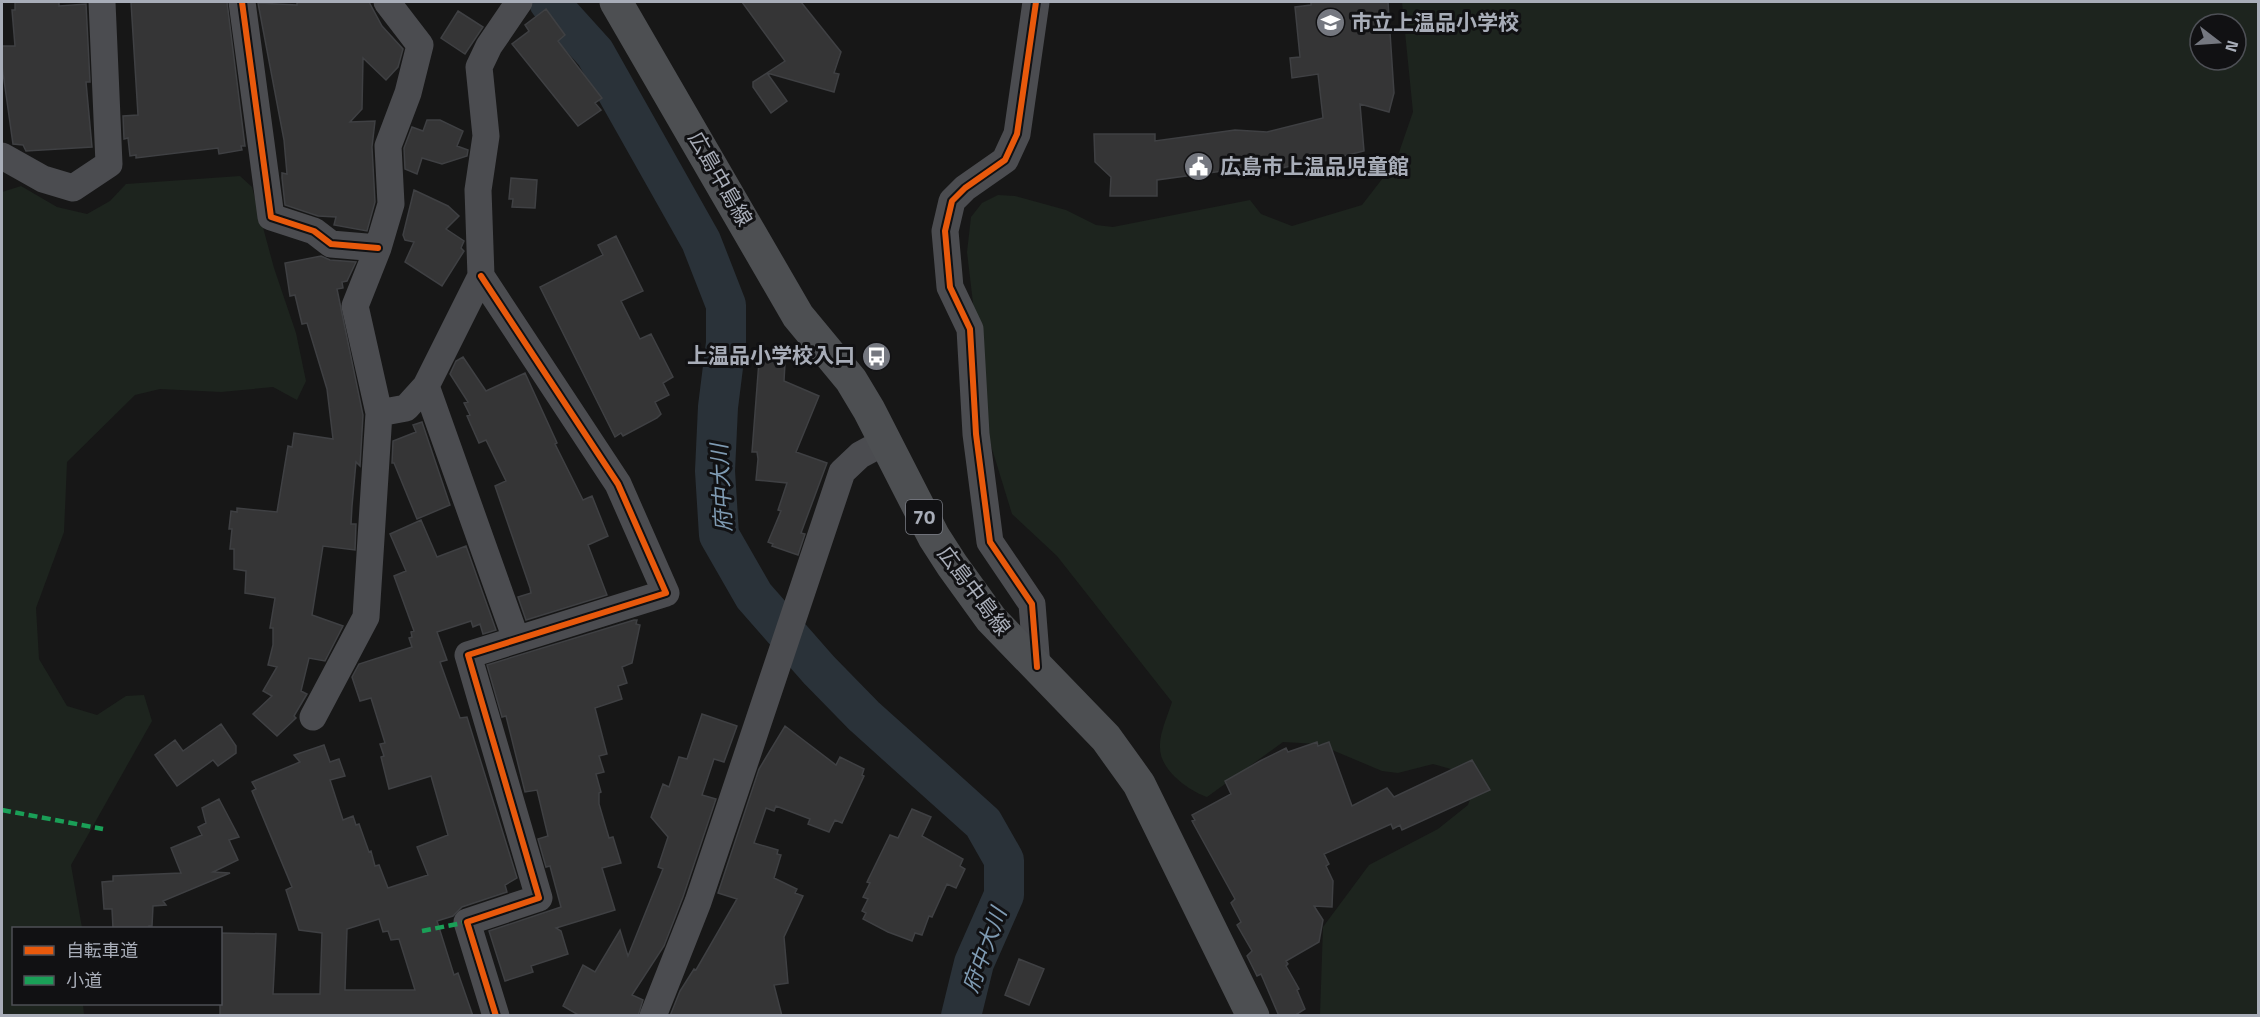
<svg xmlns="http://www.w3.org/2000/svg" width="2260" height="1017" font-family="'Titillium Web','Noto Sans JP',sans-serif">
<style>
.green{fill:#1d241e;fill-rule:evenodd}
.lines{fill:none;stroke-linecap:round;stroke-linejoin:round}
.river{stroke:#2a3239;stroke-width:40}
.building{fill:#353536;stroke:#3f4043;stroke-width:1.5;fill-rule:evenodd}
.street{stroke:#4b4c50;stroke-width:27}
.primary{stroke:#4d4f52;stroke-width:33}
.quiet{stroke:#1a9f57;stroke-width:4.5;stroke-dasharray:9 4.5;stroke-linecap:butt}
.cycleway-casing{stroke:#111113;stroke-width:10}
.cycleway{stroke:#e8590c;stroke-width:6}
.labels{text-anchor:middle;stroke-width:6;stroke-linejoin:round;paint-order:stroke}
.shield{fill:#111113;stroke:#7b7e86;stroke-width:1.5}
.shield-label{font-size:20px;font-weight:bold;fill:#a8adb8}
.poi-label{font-size:21px;font-weight:bold;fill:#a8adb8;stroke:#111113;text-anchor:start}
.street-label{font-size:21px;fill:#a8adb8;stroke:#111113}
.water-label{font-size:22px;font-style:italic;fill:#7f9bb3;stroke:#111113}
</style>
<rect width="100%" height="100%" fill="#171717"/>
<path class="green" d="M 1402,2 L 2258,2 L 2258,1015 L 1320,1015 L 1323,927 L 1369,865 L 1438,829 L 1468,805 L 1474,788 L 1465,773 L 1433,764 L 1398,773 L 1382,771 L 1318,744 L 1283,742 L 1207,797 C 1189,791 1160,770 1160,748 C 1159,734 1168,715 1172,702 L 1057,556 L 1012,514 L 989,439 L 967,252 L 971,217 L 982,203 L 998,195 L 1015,196 L 1066,210 L 1096,225 L 1113,227 L 1250,200 L 1261,214 L 1292,226 L 1362,205 L 1396,161 L 1413,112 ZM 2200,24 L 2236,24 L 2236,60 L 2200,60 Z
M 240,176 L 252,187 L 274,268 L 296,333 L 306,381 L 297,400 L 273,387 L 221,392 L 160,389 L 135,395 L 67,462 L 64,532 L 36,608 L 39,659 L 67,706 L 97,715 L 126,696 L 144,695 L 152,721 L 71,865 L 82,928 L 14,928 L 14,1004 L 83,1004 L 84,1015 L 2,1015 L 2,192 L 21,186 L 57,207 L 87,214 L 110,201 L 126,184 Z"/>
<g class="lines">
<path class="river" d="M 549,2 L 595,53 L 701,241 L 726,305 L 726,343 L 718,407 L 715,471 L 719,535 L 754,596 L 819,670 L 864,716 L 983,823 L 1004,860 L 1004,895 L 974,963 L 961,1016"/>
</g>
<path class="building" d="M 15,2 L 59,2 L 59,6 L 86,4 L 90,82 L 86,82 L 92,147 L 26,151 L 23,145 L 13,144 L 2,66 L 2,46 L 15,46 L 12,10 L 15,10 Z
M 131,2 L 227,2 L 245,146 L 241,146 L 242,150 L 219,154 L 218,148 L 136,158 L 136,155 L 130,156 L 128,138 L 124,139 L 123,116 L 138,115 Z
M 297,2 L 369,2 L 382,26 L 403,49 L 398,67 L 386,80 L 363,58 L 362,109 L 350,122 L 375,121 L 372,147 L 375,202 L 367,231 L 334,225 L 336,217 L 318,216 L 285,205 L 282,178 L 282,173 L 287,174 L 284,140 L 258,3 L 297,5 Z
M 742,2 L 801,2 L 841,52 L 834,73 L 839,74 L 834,92 L 767,73 L 785,61 Z
M 1311,2 L 1388,2 L 1394,93 L 1389,112 L 1360,104 L 1364,151 L 1296,168 L 1295,165 L 1269,171 L 1267,165 L 1157,180 L 1157,196 L 1110,196 L 1111,177 L 1095,162 L 1094,134 L 1155,134 L 1155,141 L 1235,130 L 1267,132 L 1323,118 L 1318,74 L 1292,78 L 1290,58 L 1300,57 L 1295,7 L 1311,5 Z
M 546,9 L 565,35 L 558,41 L 602,98 L 595,103 L 601,110 L 578,126 L 512,44 L 529,31 L 525,25 Z
M 458,11 L 483,27 L 465,54 L 441,38 Z
M 767,73 L 787,101 L 771,113 L 753,87 L 753,82 Z
M 427,120 L 440,120 L 463,131 L 457,146 L 468,150 L 467,156 L 442,164 L 422,158 L 417,174 L 405,169 L 404,148 L 412,127 L 423,131 Z
M 511,178 L 537,180 L 535,208 L 512,207 L 513,199 L 509,199 Z
M 414,190 L 448,206 L 459,216 L 446,229 L 464,241 L 461,248 L 464,251 L 442,286 L 405,262 L 414,242 L 405,240 L 403,235 Z
M 616,236 L 643,291 L 621,301 L 640,339 L 651,334 L 673,377 L 663,383 L 669,395 L 655,402 L 661,414 L 657,418 L 623,436 L 621,433 L 615,437 L 540,287 L 603,255 L 598,245 Z
M 321,256 L 330,260 L 356,262 L 347,281 L 342,282 L 343,288 L 337,289 L 363,415 L 360,466 L 356,462 L 352,506 L 351,524 L 356,524 L 355,550 L 323,546 L 312,615 L 343,626 L 325,661 L 309,658 L 301,691 L 307,694 L 294,716 L 296,718 L 277,736 L 253,714 L 272,696 L 263,691 L 277,667 L 268,665 L 273,645 L 273,628 L 270,628 L 275,598 L 245,593 L 246,571 L 234,569 L 234,549 L 230,549 L 232,529 L 229,529 L 231,511 L 237,512 L 237,508 L 277,512 L 288,446 L 292,447 L 294,433 L 333,439 L 327,389 L 307,323 L 302,324 L 295,295 L 290,296 L 285,263 Z
M 463,357 L 486,391 L 525,373 L 557,443 L 555,444 L 583,500 L 592,496 L 608,536 L 588,545 L 607,595 L 526,620 L 518,597 L 531,593 L 530,588 L 495,486 L 506,481 L 486,440 L 479,443 L 467,416 L 470,415 L 464,403 L 468,402 L 450,374 L 456,361 Z
M 759,361 L 785,363 L 784,381 L 819,396 L 796,452 L 827,463 L 801,533 L 805,534 L 798,555 L 772,546 L 773,544 L 768,542 L 781,511 L 778,510 L 787,483 L 756,480 L 758,459 L 757,452 L 752,452 Z
M 422,422 L 450,505 L 417,519 L 394,463 L 392,463 L 393,441 L 416,432 L 413,425 Z
M 421,520 L 437,557 L 466,546 L 496,630 L 483,634 L 480,624 L 473,627 L 471,621 L 437,632 L 447,660 L 440,662 L 460,718 L 467,717 L 517,878 L 505,885 L 507,892 L 462,907 L 453,916 L 437,921 L 454,975 L 458,973 L 473,1016 L 220,1016 L 220,933 L 276,934 L 273,994 L 320,994 L 322,933 L 299,930 L 286,890 L 292,887 L 252,791 L 256,789 L 252,782 L 300,762 L 294,755 L 324,745 L 330,762 L 339,759 L 345,776 L 330,780 L 343,820 L 353,816 L 356,825 L 359,824 L 369,852 L 371,851 L 375,866 L 379,865 L 388,888 L 428,875 L 417,847 L 448,835 L 431,776 L 389,789 L 381,757 L 384,756 L 380,744 L 385,743 L 371,698 L 360,701 L 352,677 L 359,664 L 412,647 L 409,638 L 412,637 L 411,632 L 414,631 L 394,576 L 406,571 L 390,534 ZM 379,919 L 383,932 L 388,931 L 391,940 L 399,939 L 415,990 L 345,990 L 347,929 Z
M 634,620 L 637,620 L 636,624 L 640,625 L 632,663 L 622,667 L 627,683 L 618,686 L 622,699 L 595,708 L 607,754 L 599,756 L 604,772 L 596,774 L 601,792 L 599,793 L 599,804 L 609,838 L 613,837 L 621,863 L 602,868 L 615,910 L 556,928 L 561,931 L 568,954 L 531,966 L 533,972 L 505,981 L 489,931 L 561,907 L 550,866 L 546,867 L 538,839 L 548,836 L 537,790 L 525,792 L 506,716 L 502,717 L 487,665 Z
M 702,714 L 737,726 L 724,762 L 714,759 L 702,795 L 716,799 L 683,897 L 664,946 L 632,995 L 643,1000 L 638,1016 L 580,1016 L 563,1006 L 583,965 L 595,972 L 620,930 L 628,956 L 663,869 L 658,867 L 668,837 L 651,817 L 663,784 L 669,787 L 679,757 L 687,759 Z
M 221,724 L 236,746 L 236,753 L 218,766 L 213,760 L 177,786 L 155,755 L 175,740 L 183,751 Z
M 785,726 L 836,765 L 840,757 L 864,769 L 862,775 L 864,776 L 842,823 L 835,820 L 829,832 L 808,824 L 810,819 L 776,806 L 774,811 L 766,808 L 754,843 L 778,850 L 777,854 L 781,855 L 774,878 L 797,889 L 795,893 L 803,896 L 784,937 L 788,983 L 774,985 L 782,1016 L 670,1016 L 680,991 L 694,969 L 696,970 L 737,899 L 718,893 L 759,769 Z
M 1317,742 L 1318,746 L 1329,742 L 1352,806 L 1387,788 L 1394,797 L 1472,760 L 1490,790 L 1402,830 L 1400,825 L 1393,829 L 1391,824 L 1324,854 L 1329,864 L 1326,866 L 1333,881 L 1332,907 L 1314,906 L 1323,920 L 1319,942 L 1286,961 L 1288,964 L 1286,966 L 1299,989 L 1297,990 L 1305,1009 L 1294,1016 L 1279,1016 L 1261,974 L 1257,976 L 1247,956 L 1252,951 L 1237,925 L 1241,922 L 1231,903 L 1235,899 L 1192,821 L 1195,820 L 1192,815 L 1231,794 L 1225,781 L 1260,761 L 1286,748 L 1288,752 Z
M 219,799 L 239,837 L 229,840 L 238,860 L 213,872 L 230,873 L 163,901 L 166,905 L 153,906 L 152,926 L 149,926 L 149,928 L 113,928 L 112,909 L 104,909 L 102,882 L 113,881 L 113,876 L 181,873 L 171,848 L 202,835 L 198,827 L 206,823 L 202,808 Z
M 912,809 L 931,817 L 922,836 L 963,859 L 960,866 L 965,869 L 956,888 L 947,884 L 932,917 L 929,916 L 922,935 L 915,933 L 912,941 L 888,932 L 863,919 L 866,913 L 862,911 L 868,899 L 863,897 L 870,883 L 867,882 L 890,835 L 898,838 Z
M 1019,959 L 1044,969 L 1029,1005 L 1005,995 Z"/>
<g class="lines">
<path class="street" d="M 242,2 L 271,217 L 314,231 L 331,244 L 378,248
M 1036,2 L 1017,134 L 1005,160 L 965,188 L 952,201 L 945,231 L 950,287 L 970,329 L 976,434 L 990,542 L 1032,604 L 1037,667
M 2,156 L 43,179 L 73,188 L 109,164 L 102,2
M 481,276 L 618,484 L 666,593 L 468,655 L 539,898 L 467,922 L 496,1016
M 426,386 L 516,639
M 379,413 L 406,408 L 426,386 L 481,276 L 478,190 L 486,136 L 479,67 L 489,46 L 519,2
M 313,717 L 366,617 L 379,413 L 355,306 L 378,248 L 391,204 L 388,146 L 408,93 L 420,45 L 387,2
M 653,1016 L 698,902 L 842,472 L 860,455 L 886,441"/>
<path class="primary" d="M 616,2 L 798,316 L 851,380 L 869,410 L 934,537 L 952,565 L 991,619 L 1106,738 L 1139,784 L 1253,1016"/>
<path class="quiet" d="M 2,810 L 103,829
M 422,931 L 467,922"/>
<defs>
<path id="cycleway" d="M 242,2 L 271,217 L 314,231 L 331,244 L 378,248
M 1036,2 L 1017,134 L 1005,160 L 965,188 L 952,201 L 945,231 L 950,287 L 970,329 L 976,434 L 990,542 L 1032,604 L 1037,667
M 481,276 L 618,484 L 666,593 L 468,655 L 539,898 L 467,922 L 496,1016"/>
</defs>
<use href="#cycleway" class="cycleway-casing"/>
<use href="#cycleway" class="cycleway"/>
</g>
<defs>
<symbol id="school-disc" viewBox="-11 -11 22 22"><circle r="9.5" fill="#757880" stroke="#111113"/><path d="M0-5L7-2L0 1L-7-2ZM-4 1L0 2.5L4 1V4Q0 6-4 4Z" fill="#fff"/></symbol>
<symbol id="civic-disc" viewBox="-11 -11 22 22"><circle r="9.5" fill="#757880" stroke="#111113"/><path d="M-.6-6.5H3V-4.5H.6V-3L4-1V1h2V6H-6V1h2V-1L-.6-3ZM-1.2 2.5V6h2.4V2.5Z" fill="#fff"/></symbol>
<symbol id="bus-disc" viewBox="-11 -11 22 22"><circle r="9.5" fill="#757880" stroke="#111113"/><path d="M-5-6H5V4H4V6H2V4H-2V6H-4V4H-5ZM-3.5-4V0h7V-4ZM-3.5 1.2v1.5H-2V1.2ZM2 1.2v1.5H3.5V1.2Z" fill="#fff"/></symbol>
</defs>
<g fill-rule="evenodd">
<use href="#school-disc" x="1314" y="6" width="33" height="33"/>
<use href="#civic-disc" x="1182" y="150" width="33" height="33"/>
<use href="#bus-disc" x="860" y="340" width="33" height="33"/>
</g>
<g class="labels">
<rect class="shield" x="906" y="500" width="36" height="34" rx="4.5"/>
<g class="shield-label">
<text x="924" y="524">70</text>
</g>
<g class="poi-label">
<text x="1351" y="30">市立上温品小学校</text>
<text x="1220" y="174">広島市上温品児童館</text>
<text x="855" y="363" text-anchor="end">上温品小学校入口</text>
</g>
<g class="street-label">
<text transform="translate(720 179) rotate(60)" y="7">広島中島線</text>
<text transform="translate(974 591) rotate(53)" y="7">広島中島線</text>
</g>
<g class="water-label">
<text transform="translate(721 488) rotate(-93)" y="8">府中大川</text>
<text transform="translate(984 950) rotate(-70)" y="8">府中大川</text>
</g>
</g>
<rect width="2260" height="1017" fill="none" stroke="#a8adb8" stroke-width="6"/>
<rect x="12" y="927" width="210" height="78" fill="#111113" stroke="#4d4f55" stroke-width="1.5"/>
<rect x="24" y="946" width="30" height="9" fill="#e8590c" stroke="#4d4f55" stroke-width="1.5"/>
<text x="66" y="957" font-size="18" fill="#a8adb8">自転車道</text>
<rect x="24" y="976" width="30" height="9" fill="#1a9f57" stroke="#4d4f55" stroke-width="1.5"/>
<text x="66" y="987" font-size="18" fill="#a8adb8">小道</text>
<g transform="translate(2218 42) rotate(107)"><circle r="28" fill="#111113" stroke="#4d4f55" stroke-width="1.5"/>
<path d="M0-4.5L10 22L0 15L-10 22Z" fill="#757880"/>
<text y="-9" font-size="16" font-weight="bold" text-anchor="middle" fill="#a8adb8">N</text>
</g>
</svg>
